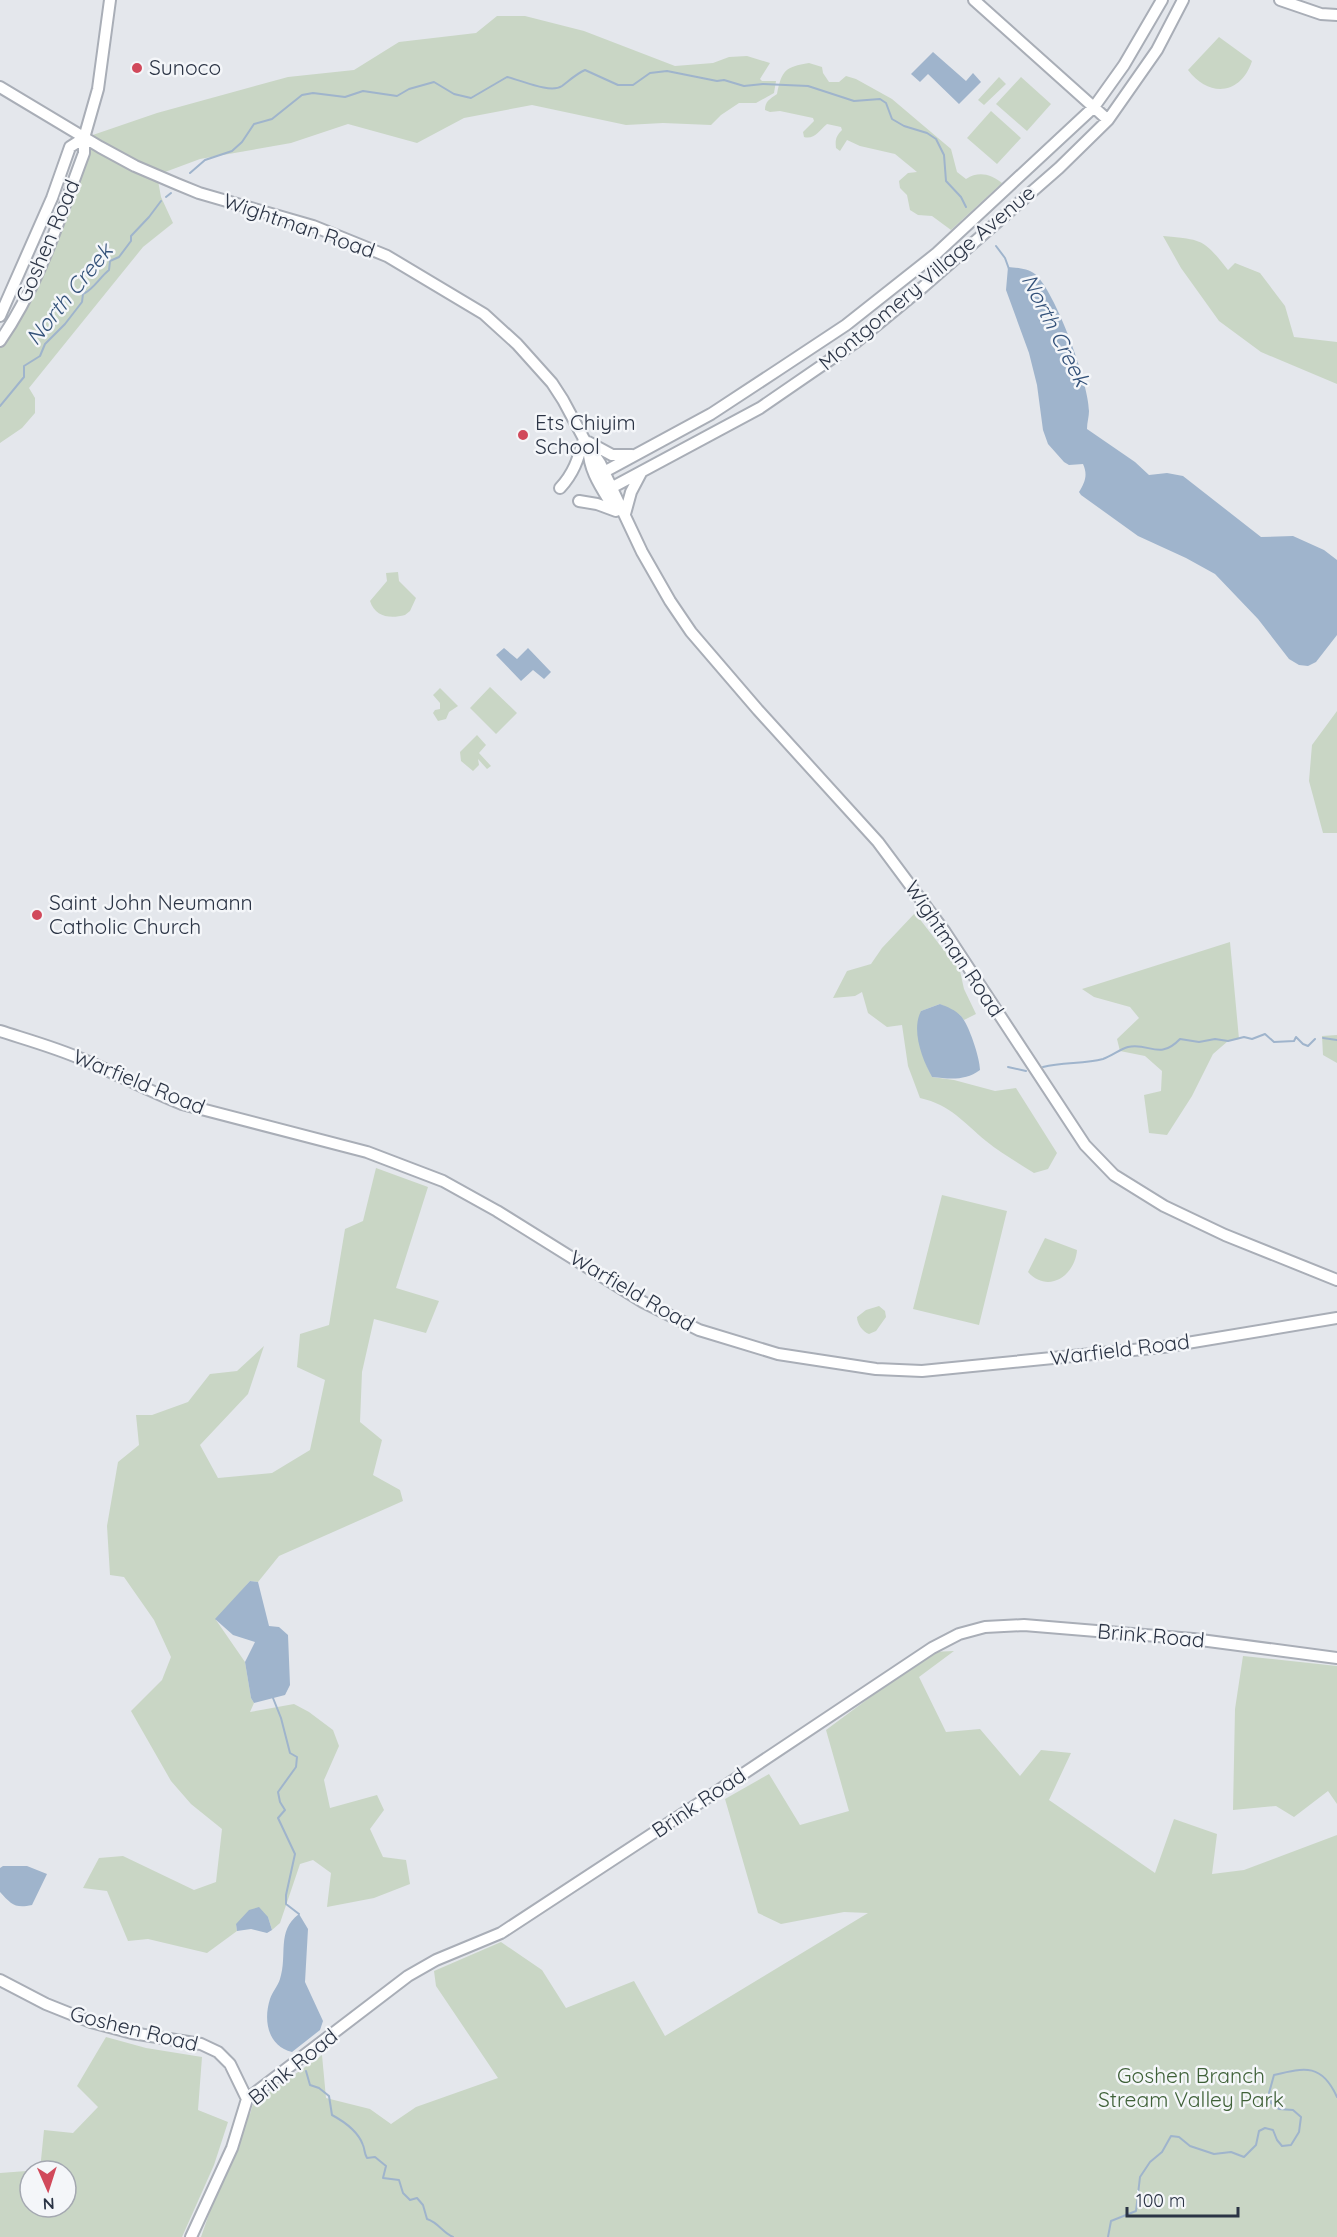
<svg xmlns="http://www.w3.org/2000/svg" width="1337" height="2237" font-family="Quicksand,sans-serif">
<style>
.green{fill:#c9d6c5;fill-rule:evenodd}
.water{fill:#9fb4cc}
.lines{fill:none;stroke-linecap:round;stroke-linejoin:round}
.stream{stroke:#9fb4cc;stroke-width:2}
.secondary-casing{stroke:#a9aeb7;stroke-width:14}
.secondary{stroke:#fff;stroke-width:10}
.poi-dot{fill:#d1495b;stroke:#f4f6f9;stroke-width:2}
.labels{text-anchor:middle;stroke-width:5;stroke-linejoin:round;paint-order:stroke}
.poi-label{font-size:21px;fill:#2b3445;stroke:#f4f6f9;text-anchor:start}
.street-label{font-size:21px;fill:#2b3445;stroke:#f4f6f9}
.park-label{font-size:21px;fill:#3f6138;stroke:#f4f6f9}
.water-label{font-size:22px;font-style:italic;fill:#34527a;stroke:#f4f6f9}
</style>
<rect width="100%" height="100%" fill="#e4e7ec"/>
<path class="green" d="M 497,16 L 525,16 L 584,31 L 675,66 L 713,63 L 729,57 L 747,56 L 770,63 L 760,79 L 762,81 L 776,81 L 774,93 L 756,103 L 739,103 L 721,115 L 711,125 L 663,123 L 626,125 L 532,105 L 464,118 L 417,143 L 348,124 L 291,143 L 200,159 L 157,175 L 161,197 L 173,223 L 143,247 L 29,388 L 35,398 L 35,413 L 22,428 L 0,443 L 0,341 L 35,281 L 84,138 L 157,113 L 288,77 L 354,70 L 399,42 L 476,33 Z
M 1219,37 L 1252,61 C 1241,95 1209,98 1188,70 Z
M 809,63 L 822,67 L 823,73 L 829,82 L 839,82 L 846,76 L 856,79 L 892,99 L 951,149 L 957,172 L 966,179 C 979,171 990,174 1002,183 L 951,230 L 932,216 L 918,215 L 910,210 L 907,195 L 900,188 L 899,181 L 908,173 L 917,172 L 895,154 L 860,146 L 847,140 L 840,151 L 836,148 C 835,140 836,136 842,130 L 841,127 L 827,124 C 820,130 814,140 804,137 L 803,132 L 814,121 L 813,118 L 780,111 L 770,112 L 765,110 C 765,101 770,99 777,94 C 782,70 785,67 809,63 Z
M 999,77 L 1006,84 L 984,105 L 978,100 Z
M 1021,77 L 1051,104 L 1027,131 L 996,104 Z
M 991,111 L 1021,138 L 997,164 L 967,138 Z
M 1163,236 C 1202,240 1203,238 1228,270 L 1235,263 L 1260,273 L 1285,306 L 1294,337 L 1337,342 L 1337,384 L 1261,352 L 1219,321 L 1181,268 Z
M 398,572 L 399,581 L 416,598 L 410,611 L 405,615 C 390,619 375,617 370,601 L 387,581 L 386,573 Z
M 490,687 L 517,713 L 496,734 L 470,708 Z
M 440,688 L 458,706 L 449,712 L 446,719 L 438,721 L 433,713 L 435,710 L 440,709 L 440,703 L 433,695 Z
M 1337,711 L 1337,833 L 1323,833 L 1309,781 L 1312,745 Z
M 477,735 L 486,745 L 479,753 L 491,766 L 487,769 L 478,759 L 479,765 L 473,771 L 461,761 L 460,752 Z
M 915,913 L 960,971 L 964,989 L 976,1014 L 964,1020 L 960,1015 L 940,1004 L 921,1011 C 920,1038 919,1052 932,1077 L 954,1080 L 995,1091 L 1016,1088 L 1057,1153 L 1048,1169 L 1034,1173 C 1018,1163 1001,1153 986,1141 C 963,1122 951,1105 920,1098 L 908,1066 L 902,1025 L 887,1027 L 868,1013 L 862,992 L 855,996 L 833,998 L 847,971 L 871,964 L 882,948 Z
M 1230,942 L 1239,1039 L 1228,1041 L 1213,1054 L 1192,1096 L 1167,1135 L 1149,1133 L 1144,1095 L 1161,1091 L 1162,1071 L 1145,1056 L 1120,1051 L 1117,1039 L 1139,1018 L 1130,1007 L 1094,997 L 1082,989 Z
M 1337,1035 L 1337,1063 L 1323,1055 L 1322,1036 Z
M 376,1168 L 428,1187 L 396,1288 L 439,1301 L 426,1333 L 374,1319 L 362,1372 L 360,1422 L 382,1440 L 373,1475 L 400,1490 L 403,1501 L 279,1556 L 258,1582 L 250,1581 L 216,1620 L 245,1662 L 251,1698 L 254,1703 L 250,1712 L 294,1704 L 309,1712 L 333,1730 L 339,1746 L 324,1780 L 330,1808 L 377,1795 L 384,1810 L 370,1829 L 383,1857 L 406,1860 L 410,1884 L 374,1898 L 327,1907 L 331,1873 L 313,1860 L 300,1864 L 280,1923 L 272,1930 L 268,1917 L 236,1924 L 237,1931 L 207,1953 L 148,1939 L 128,1941 L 107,1891 L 83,1888 L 99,1858 L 123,1856 L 194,1890 L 216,1882 L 222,1829 L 191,1804 L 171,1781 L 131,1711 L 162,1680 L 171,1657 L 154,1620 L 124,1577 L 110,1575 L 107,1526 L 118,1462 L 139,1445 L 136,1415 L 152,1415 L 188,1402 L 210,1374 L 237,1371 L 264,1346 L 248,1394 L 200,1445 L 218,1478 L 272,1473 L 310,1450 L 325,1380 L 297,1367 L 300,1334 L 329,1325 L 345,1229 L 363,1221 Z
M 942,1195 L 1007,1211 L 979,1325 L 913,1309 Z
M 1045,1238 L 1077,1250 C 1075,1276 1048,1294 1028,1272 Z
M 879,1306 L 885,1311 L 886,1317 L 876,1331 L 869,1334 C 863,1332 857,1324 857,1317 L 866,1310 Z
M 954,1651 L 919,1677 L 946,1732 L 980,1729 L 1020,1776 L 1041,1750 L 1071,1753 L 1049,1800 L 1155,1873 L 1174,1819 L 1217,1834 L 1212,1874 L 1244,1870 L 1337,1835 L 1337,2237 L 201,2237 L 244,2113 L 250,2114 L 253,2104 L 322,2055 L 326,2098 L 370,2109 L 391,2124 L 416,2107 L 498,2078 L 436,1986 L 434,1971 L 501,1942 L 542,1970 L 566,2008 L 634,1981 L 665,2036 L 868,1913 L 844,1912 L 781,1924 L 758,1913 L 725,1799 L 769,1774 L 800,1825 L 849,1811 L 826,1730 L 931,1652 Z
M 1243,1656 L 1337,1666 L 1337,1804 L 1328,1791 L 1294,1817 L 1276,1806 L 1233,1810 L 1235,1709 Z
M 106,2037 L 146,2048 L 202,2057 L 198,2110 L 228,2122 L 214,2165 L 182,2237 L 0,2237 L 0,2173 L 40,2170 L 44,2130 L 73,2133 L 98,2107 L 77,2086 ZM 30,2171 L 66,2171 L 66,2207 L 30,2207 Z"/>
<path class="water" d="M 933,52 L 966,81 L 973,73 L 981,82 L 959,104 L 928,74 L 920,82 L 911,74 Z
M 1008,267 C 1017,268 1027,268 1035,274 C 1055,291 1089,383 1089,411 C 1089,417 1087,422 1087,429 L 1135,462 L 1149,475 L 1167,473 L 1183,476 L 1261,537 L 1293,536 L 1324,550 L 1337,560 L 1337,635 L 1316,662 L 1308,666 L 1299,665 L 1289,659 L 1258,619 L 1215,574 L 1186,558 L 1138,536 L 1081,495 L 1079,492 C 1085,482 1088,475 1083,464 L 1069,465 L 1064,462 L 1048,444 L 1043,430 L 1037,385 L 1029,353 L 1006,290 Z
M 504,648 L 517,659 L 528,648 L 551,672 L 544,679 L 533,670 L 521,681 L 496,655 Z
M 940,1004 C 948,1007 955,1010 961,1016 C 969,1025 980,1058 980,1070 C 965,1081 950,1079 932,1077 C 922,1059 911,1030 921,1011 Z
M 250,1581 L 258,1582 L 269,1626 L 279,1627 L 288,1635 L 290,1685 L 285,1695 L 254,1703 L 251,1698 L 245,1662 L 255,1642 L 233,1635 L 215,1619 Z
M 3,1866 L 27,1866 L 47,1874 L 32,1905 C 15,1909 11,1904 0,1892 L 0,1868 Z
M 259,1907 L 268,1917 L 272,1930 L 267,1933 L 251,1929 L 237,1931 L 236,1924 L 249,1910 Z
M 299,1914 L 308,1929 L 305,1982 L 323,2021 L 320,2030 L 292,2052 C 268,2046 263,2021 270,1999 C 272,1992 278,1986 280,1979 C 288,1955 276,1931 299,1914 Z"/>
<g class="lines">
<path class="stream" d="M 190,173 L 205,160 L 232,151 L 242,142 L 254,124 L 272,119 L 302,95 L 313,93 L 345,97 L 363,91 L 397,96 L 409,89 L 434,82 L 454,94 L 471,98 L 507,77 C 521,80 550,94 562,86 C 570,80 576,74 585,70 L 618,85 L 633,85 L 650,73 L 667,71 L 717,81 L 724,80 L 744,86 L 763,84 L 808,86 L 854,101 L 880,99 L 886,103 L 892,119 L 904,126 L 927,133 L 936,139 L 944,155 L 946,181 L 961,197 L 966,207
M 166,197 L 171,193
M 996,246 L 1005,258 L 1009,269
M 0,406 L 24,377 L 24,366 L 40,356 L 45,344 L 65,324 L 82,302 L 83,294 C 93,290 100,277 109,270 L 110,261 L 119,257 L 131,241 L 131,236 L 149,217 L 161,201
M 1323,1038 L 1337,1040
M 1008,1067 L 1026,1071
M 1043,1067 C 1063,1062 1084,1064 1103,1059 C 1112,1056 1120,1049 1128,1047 C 1149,1042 1159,1061 1180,1039 L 1199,1042 L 1215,1039 L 1228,1041 L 1244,1037 L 1252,1039 L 1265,1034 L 1274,1042 L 1294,1041 L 1296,1037 L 1303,1044 L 1308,1046 L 1315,1039
M 273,1698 L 281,1718 L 290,1753 L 297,1757 L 296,1767 L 278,1792 L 280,1802 L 285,1810 L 278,1818 L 295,1854 L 286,1895 L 286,1904 L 299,1914
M 306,2071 L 310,2085 L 319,2088 L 329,2096 L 332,2115 C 345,2122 358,2131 363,2145 C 365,2150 364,2153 367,2158 L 375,2157 L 386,2166 L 383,2178 L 399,2180 L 403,2193 L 410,2200 L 417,2198 L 423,2205 L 427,2219 C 439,2223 442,2232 453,2237
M 1108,2237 L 1111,2221 L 1136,2211 L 1140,2177 L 1150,2162 L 1162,2152 L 1171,2136 L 1179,2137 L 1190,2146 L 1214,2154 L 1231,2152 L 1244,2157 L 1256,2145 L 1259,2131 L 1265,2128 L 1273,2130 L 1277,2140 L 1282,2146 L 1291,2145 L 1299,2132 L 1301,2117 L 1293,2110 L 1279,2109 L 1271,2103 L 1269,2093 L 1274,2075 C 1306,2067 1322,2064 1337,2097"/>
<defs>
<path id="secondary" d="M 974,0 L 1108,120
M 1280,0 L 1321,14 L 1337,15
M 0,87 L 100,147 L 135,166 L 177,184 L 199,193 L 313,226 L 387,256 L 484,314 L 517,344 L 552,383 L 563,400 L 584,439 L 600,463 L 642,552 L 670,601 L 691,632 L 758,710 L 878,842 L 945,932 L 1085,1145 L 1114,1175 L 1164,1206 L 1225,1235 L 1337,1280
M 0,316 L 52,198 L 70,147 L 84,138
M 0,341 C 39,285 60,217 84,153 L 84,138 L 98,89 L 110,0
M 588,442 L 612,455 L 632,455
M 589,447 C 587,468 602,489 613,507
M 604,472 L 711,414 L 778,370 L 846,325 L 937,253 L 1094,107 L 1124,65 L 1162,0
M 560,488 C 574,473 578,459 584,439
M 611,488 L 760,408 L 856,342 L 923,287 L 1059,168 L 1108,120 L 1157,50 L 1183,0
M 579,501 L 597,504 L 616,511
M 625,514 L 631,492 L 641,473
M 0,1031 C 28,1040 57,1048 84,1060 C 117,1074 149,1091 182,1104 L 367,1152 L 443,1181 L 497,1211 L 643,1302 L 699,1330 L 778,1354 L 876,1369 L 922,1371 L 1163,1347 L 1337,1318
M 0,1980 L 46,2004 L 91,2022 L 132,2033 L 201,2044 L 218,2052 L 230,2064 L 247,2099
M 191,2237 L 232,2148 L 247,2099 L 408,1976 L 436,1960 L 501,1933 L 716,1792 L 932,1648 L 959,1634 L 985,1627 L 1024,1625 L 1193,1639 L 1337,1658"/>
</defs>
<use href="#secondary" class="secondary-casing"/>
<use href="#secondary" class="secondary"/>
</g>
<g class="poi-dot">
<circle cx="137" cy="68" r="6"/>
<circle cx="523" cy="435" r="6"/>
<circle cx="37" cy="915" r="6"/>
</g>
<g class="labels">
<g class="poi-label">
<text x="149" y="75">Sunoco</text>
<text x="535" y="430">Ets Chiyim<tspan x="535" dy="24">School</tspan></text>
<text x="49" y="910">Saint John Neumann<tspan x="49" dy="24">Catholic Church</tspan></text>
</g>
<g class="street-label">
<text transform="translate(299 226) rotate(19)" y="7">Wightman Road</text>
<text transform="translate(48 241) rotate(-67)" y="7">Goshen Road</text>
<text transform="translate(927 278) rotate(-40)" y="7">Montgomery Village Avenue</text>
<text transform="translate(954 949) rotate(56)" y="7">Wightman Road</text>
<text transform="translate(139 1082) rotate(22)" y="7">Warfield Road</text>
<text transform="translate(632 1291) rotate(30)" y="7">Warfield Road</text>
<text transform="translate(1120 1350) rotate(-7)" y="7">Warfield Road</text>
<text transform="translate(1151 1636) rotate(5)" y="7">Brink Road</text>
<text transform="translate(699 1803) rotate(-34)" y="7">Brink Road</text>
<text transform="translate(134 2029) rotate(14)" y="7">Goshen Road</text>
<text transform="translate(293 2067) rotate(-39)" y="7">Brink Road</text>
</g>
<g class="park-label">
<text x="1191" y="2083">Goshen Branch<tspan x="1191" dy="24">Stream Valley Park</tspan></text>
</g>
<g class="water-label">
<text transform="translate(69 294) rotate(-51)" y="8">North Creek</text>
<text transform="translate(1056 330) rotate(63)" y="8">North Creek</text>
</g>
</g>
<g transform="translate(48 2189) rotate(177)"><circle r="28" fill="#f4f6f9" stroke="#a4a8b1" stroke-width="1.5"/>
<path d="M0-4.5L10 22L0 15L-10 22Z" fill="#d1495b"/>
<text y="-9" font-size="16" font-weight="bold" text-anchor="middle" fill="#2b3445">N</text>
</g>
<path d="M1127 2207v9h111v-9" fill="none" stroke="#2b3445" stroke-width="3"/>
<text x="1136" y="2207" font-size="18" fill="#2b3445" stroke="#f4f6f9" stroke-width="4.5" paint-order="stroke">100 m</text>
</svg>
